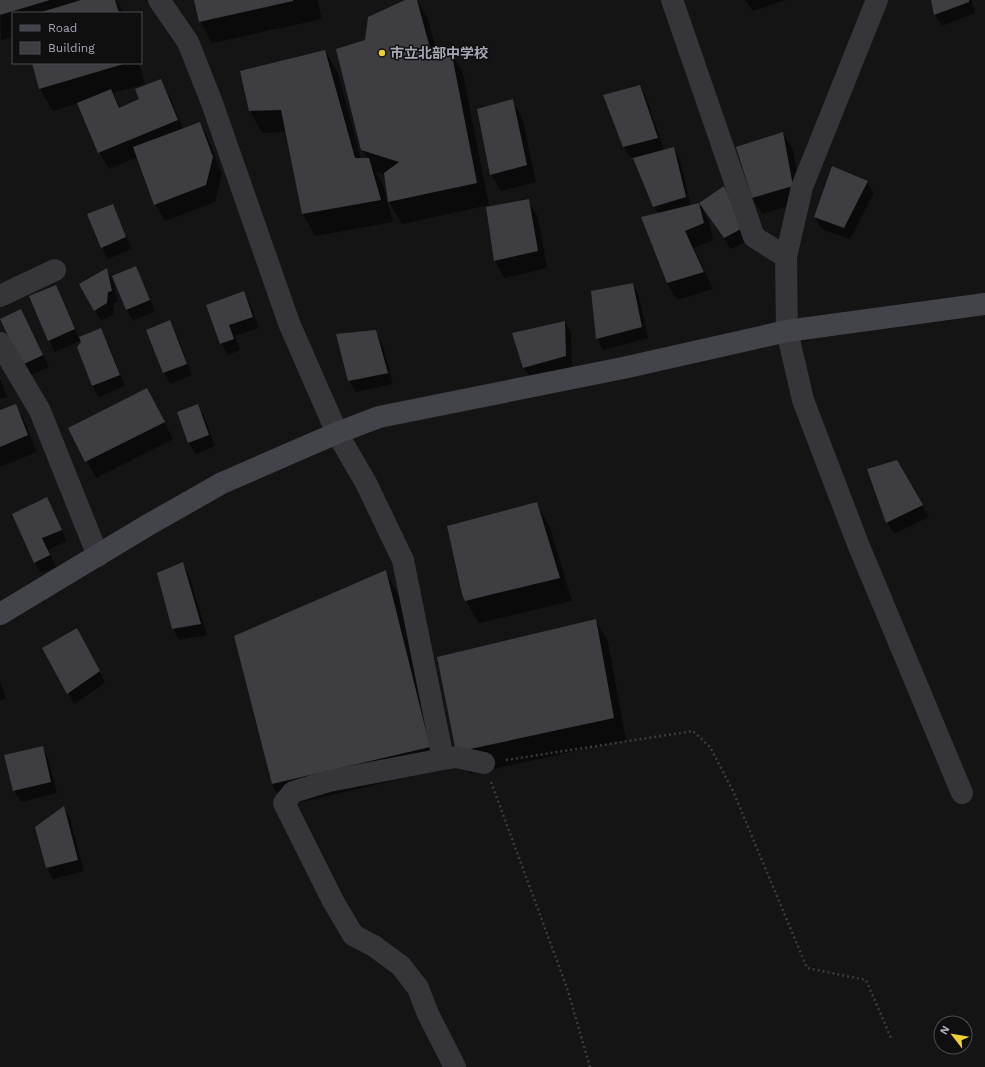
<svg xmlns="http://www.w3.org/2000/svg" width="985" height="1067" font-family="'Work Sans','Noto Sans JP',sans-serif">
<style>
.shadow{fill:#0007}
.building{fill:#3e3e42}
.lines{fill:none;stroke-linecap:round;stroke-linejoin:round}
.path{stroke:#3b3b41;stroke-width:2.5;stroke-dasharray:2 3;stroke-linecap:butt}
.street{stroke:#35353a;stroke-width:22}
.secondary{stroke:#43434a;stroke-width:22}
.poi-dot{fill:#efd032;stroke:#0f0f10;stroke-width:1.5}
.labels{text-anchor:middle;stroke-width:3;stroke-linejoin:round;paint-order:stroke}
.poi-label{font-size:14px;font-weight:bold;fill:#a6a8b6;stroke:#0f0f10;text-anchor:start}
</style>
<rect width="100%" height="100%" fill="#141415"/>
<path class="shadow" d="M 0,0 L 116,0 L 124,13 L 13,13 L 13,37 L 1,40 Z
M 195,0 L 317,0 L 322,19 L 212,43 L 200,21 Z
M 408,0 L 417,0 L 428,19 L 436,50 L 450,51 L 463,73 L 489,205 L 402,224 L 389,202 L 385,175 L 376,172 L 382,182 L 393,222 L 315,236 L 303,214 L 286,132 L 262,133 L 250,111 L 325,51 L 338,73 L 361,159 L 368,159 L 362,150 L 366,41 Z
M 745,0 L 785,0 L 753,11 Z
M 932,0 L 971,0 L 975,13 L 942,26 L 935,15 Z
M 33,63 L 139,63 L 145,84 L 113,93 L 121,108 L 140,100 L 160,80 L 170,97 L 183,129 L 200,123 L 209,140 L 222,175 L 215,202 L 165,221 L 155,204 L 138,157 L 109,169 L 99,152 L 78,103 L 53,111 L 40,89 Z
M 640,86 L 646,97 L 664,150 L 674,148 L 680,159 L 691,206 L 698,205 L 724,187 L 748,240 L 731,249 L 704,210 L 703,211 L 709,221 L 713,240 L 694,248 L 713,289 L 677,300 L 667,283 L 658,214 L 634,157 L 630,158 L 624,147 Z
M 512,100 L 522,117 L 536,182 L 501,191 L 491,174 Z
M 783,133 L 793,150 L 802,202 L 762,214 L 752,197 Z
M 832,168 L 867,182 L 874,193 L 850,239 L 821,229 L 815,217 Z
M 528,200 L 538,217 L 547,268 L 504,278 L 495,261 Z
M 112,205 L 132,249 L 108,259 L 102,247 Z
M 136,268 L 155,311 L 133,321 L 126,309 Z
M 106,270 L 113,281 L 118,302 L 114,303 L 113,315 L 101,321 L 81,284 Z
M 633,284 L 639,296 L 648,338 L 603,350 L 597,339 Z
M 55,286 L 79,338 L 101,329 L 107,341 L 125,386 L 99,397 L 92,386 L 82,340 L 55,352 L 49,340 Z
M 244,292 L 250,304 L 259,328 L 235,336 L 240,350 L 228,355 L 221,343 L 207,305 Z
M 21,310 L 49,367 L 29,376 L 1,320 Z
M 169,321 L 176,333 L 192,375 L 170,384 L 164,373 Z
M 565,322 L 571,333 L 572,367 L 531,379 L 524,368 L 513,334 Z
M 375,331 L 382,343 L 390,371 L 351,379 L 351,381 L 390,373 L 393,384 L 356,392 L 349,381 Z
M 0,379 L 7,397 L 0,399 Z
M 147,389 L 173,439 L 96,478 L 69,428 Z
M 15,405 L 25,422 L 37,452 L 0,467 L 0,411 Z
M 197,405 L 204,416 L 215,446 L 196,454 L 189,443 L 178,413 Z
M 896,461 L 929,517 L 894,534 L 887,523 L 869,470 Z
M 47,499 L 67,541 L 48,550 L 56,567 L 41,573 L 35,562 Z
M 536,503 L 549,525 L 572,601 L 479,623 L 466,601 Z
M 182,563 L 189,575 L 207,635 L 179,640 L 173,629 L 159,574 Z
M 386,572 L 398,594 L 442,769 L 285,806 L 272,784 L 235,637 Z
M 596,620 L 608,642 L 626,740 L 470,774 L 457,752 Z
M 84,641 L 105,683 L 74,704 L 68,693 Z
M 0,681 L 6,698 L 0,701 Z
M 42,747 L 48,758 L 57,793 L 21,802 L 14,791 Z
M 64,808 L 70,818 L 84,871 L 53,879 L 47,868 Z"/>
<path class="building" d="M 0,0 L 50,0 L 0,15 Z
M 81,0 L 115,0 L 119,13 L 38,13 Z
M 194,0 L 293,0 L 293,1 L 199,22 Z
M 405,0 L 417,0 L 430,48 L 451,50 L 477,183 L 388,202 L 384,173 L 399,162 L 361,150 L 336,49 L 365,40 L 368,17 Z
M 931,0 L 969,0 L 969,2 L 934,15 Z
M 325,50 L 355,158 L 369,158 L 381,200 L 302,214 L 281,110 L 249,111 L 240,71 Z
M 32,63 L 127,63 L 39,89 Z
M 161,79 L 178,120 L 98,153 L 77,103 L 111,89 L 119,108 L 139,99 L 135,89 Z
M 640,85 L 658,138 L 623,147 L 603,95 Z
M 513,99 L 527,165 L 490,175 L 477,109 Z
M 200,122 L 213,157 L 206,185 L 154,205 L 133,147 Z
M 783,132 L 793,186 L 752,198 L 736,147 Z
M 674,147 L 686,197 L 653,207 L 633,158 Z
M 832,166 L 868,181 L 844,228 L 814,217 Z
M 724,186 L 743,228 L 724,238 L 699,203 Z
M 529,199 L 538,251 L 494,261 L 486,207 Z
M 699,203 L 704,223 L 685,231 L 704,272 L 667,283 L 641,217 Z
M 113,204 L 126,237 L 101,248 L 87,214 Z
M 136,266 L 150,300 L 126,310 L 112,276 Z
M 107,268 L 112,291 L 108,292 L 107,303 L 94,311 L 79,284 Z
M 633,283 L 642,327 L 596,339 L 591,291 Z
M 56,285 L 75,329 L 48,341 L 29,296 Z
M 244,291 L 253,317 L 229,325 L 234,339 L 220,344 L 206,305 Z
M 21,309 L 43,355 L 22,365 L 0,319 Z
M 170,320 L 187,364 L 163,373 L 146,330 Z
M 565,321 L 566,356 L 523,368 L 512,333 Z
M 101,328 L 120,375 L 92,386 L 77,347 L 81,342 L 79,337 Z
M 376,330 L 388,373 L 348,381 L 336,334 Z
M 147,388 L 165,422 L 85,462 L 68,428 Z
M 16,404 L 28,435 L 0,447 L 0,410 Z
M 198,404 L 209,435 L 188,443 L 177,412 Z
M 897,460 L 923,505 L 886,523 L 867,469 Z
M 47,497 L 62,530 L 42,538 L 50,555 L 34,563 L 12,514 Z
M 537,502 L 560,578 L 465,601 L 462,594 L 447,526 Z
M 183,562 L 201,624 L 172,629 L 157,573 Z
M 386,570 L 430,747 L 272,784 L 234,636 Z
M 596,619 L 614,718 L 456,752 L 437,657 Z
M 77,628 L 100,671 L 67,694 L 42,648 Z
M 43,746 L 51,782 L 13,791 L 4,755 Z
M 64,806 L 78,860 L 46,868 L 35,827 Z"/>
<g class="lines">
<path class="path" d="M 506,760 L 693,731 L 710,747 L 733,791 L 807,968 L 866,980 L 891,1038
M 491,782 L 567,988 L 590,1067"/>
<path class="street" d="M 159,0 L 188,42 L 212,103 L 289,323 L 337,433 L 366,483 L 403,560 L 443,759
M 672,0 L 754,237 L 786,257 L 787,331 L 803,400 L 858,544 L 962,793
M 786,257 L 802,187 L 877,0
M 0,296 L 55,270
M 0,343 L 40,411 L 98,556
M 455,1067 L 428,1014 L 418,988 L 401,966 L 374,946 L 353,935 L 333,901 L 284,803 L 293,792 L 329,781 L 443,759 L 456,757 L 484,763"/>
<path class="secondary" d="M 0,614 L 148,525 L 222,483 L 337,433 L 379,417 L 623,368 L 787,331 L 985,304"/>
</g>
<circle class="poi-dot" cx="382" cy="53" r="4"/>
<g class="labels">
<g class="poi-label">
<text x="390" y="58">市立北部中学校</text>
</g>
</g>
<rect x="12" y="12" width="130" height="52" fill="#0f0f10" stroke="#4b4c52"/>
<rect x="20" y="25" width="20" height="6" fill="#43434a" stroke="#4b4c52"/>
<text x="48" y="32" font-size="12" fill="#a6a8b6">Road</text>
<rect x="20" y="42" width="20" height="12" fill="#3e3e42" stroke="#4b4c52"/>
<text x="48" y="52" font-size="12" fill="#a6a8b6">Building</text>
<g transform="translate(953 1035) rotate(301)"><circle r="19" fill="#0f0f10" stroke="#4b4c52"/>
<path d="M0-3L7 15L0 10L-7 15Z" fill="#efd032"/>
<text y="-6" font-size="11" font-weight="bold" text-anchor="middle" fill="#a6a8b6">N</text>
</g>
</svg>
